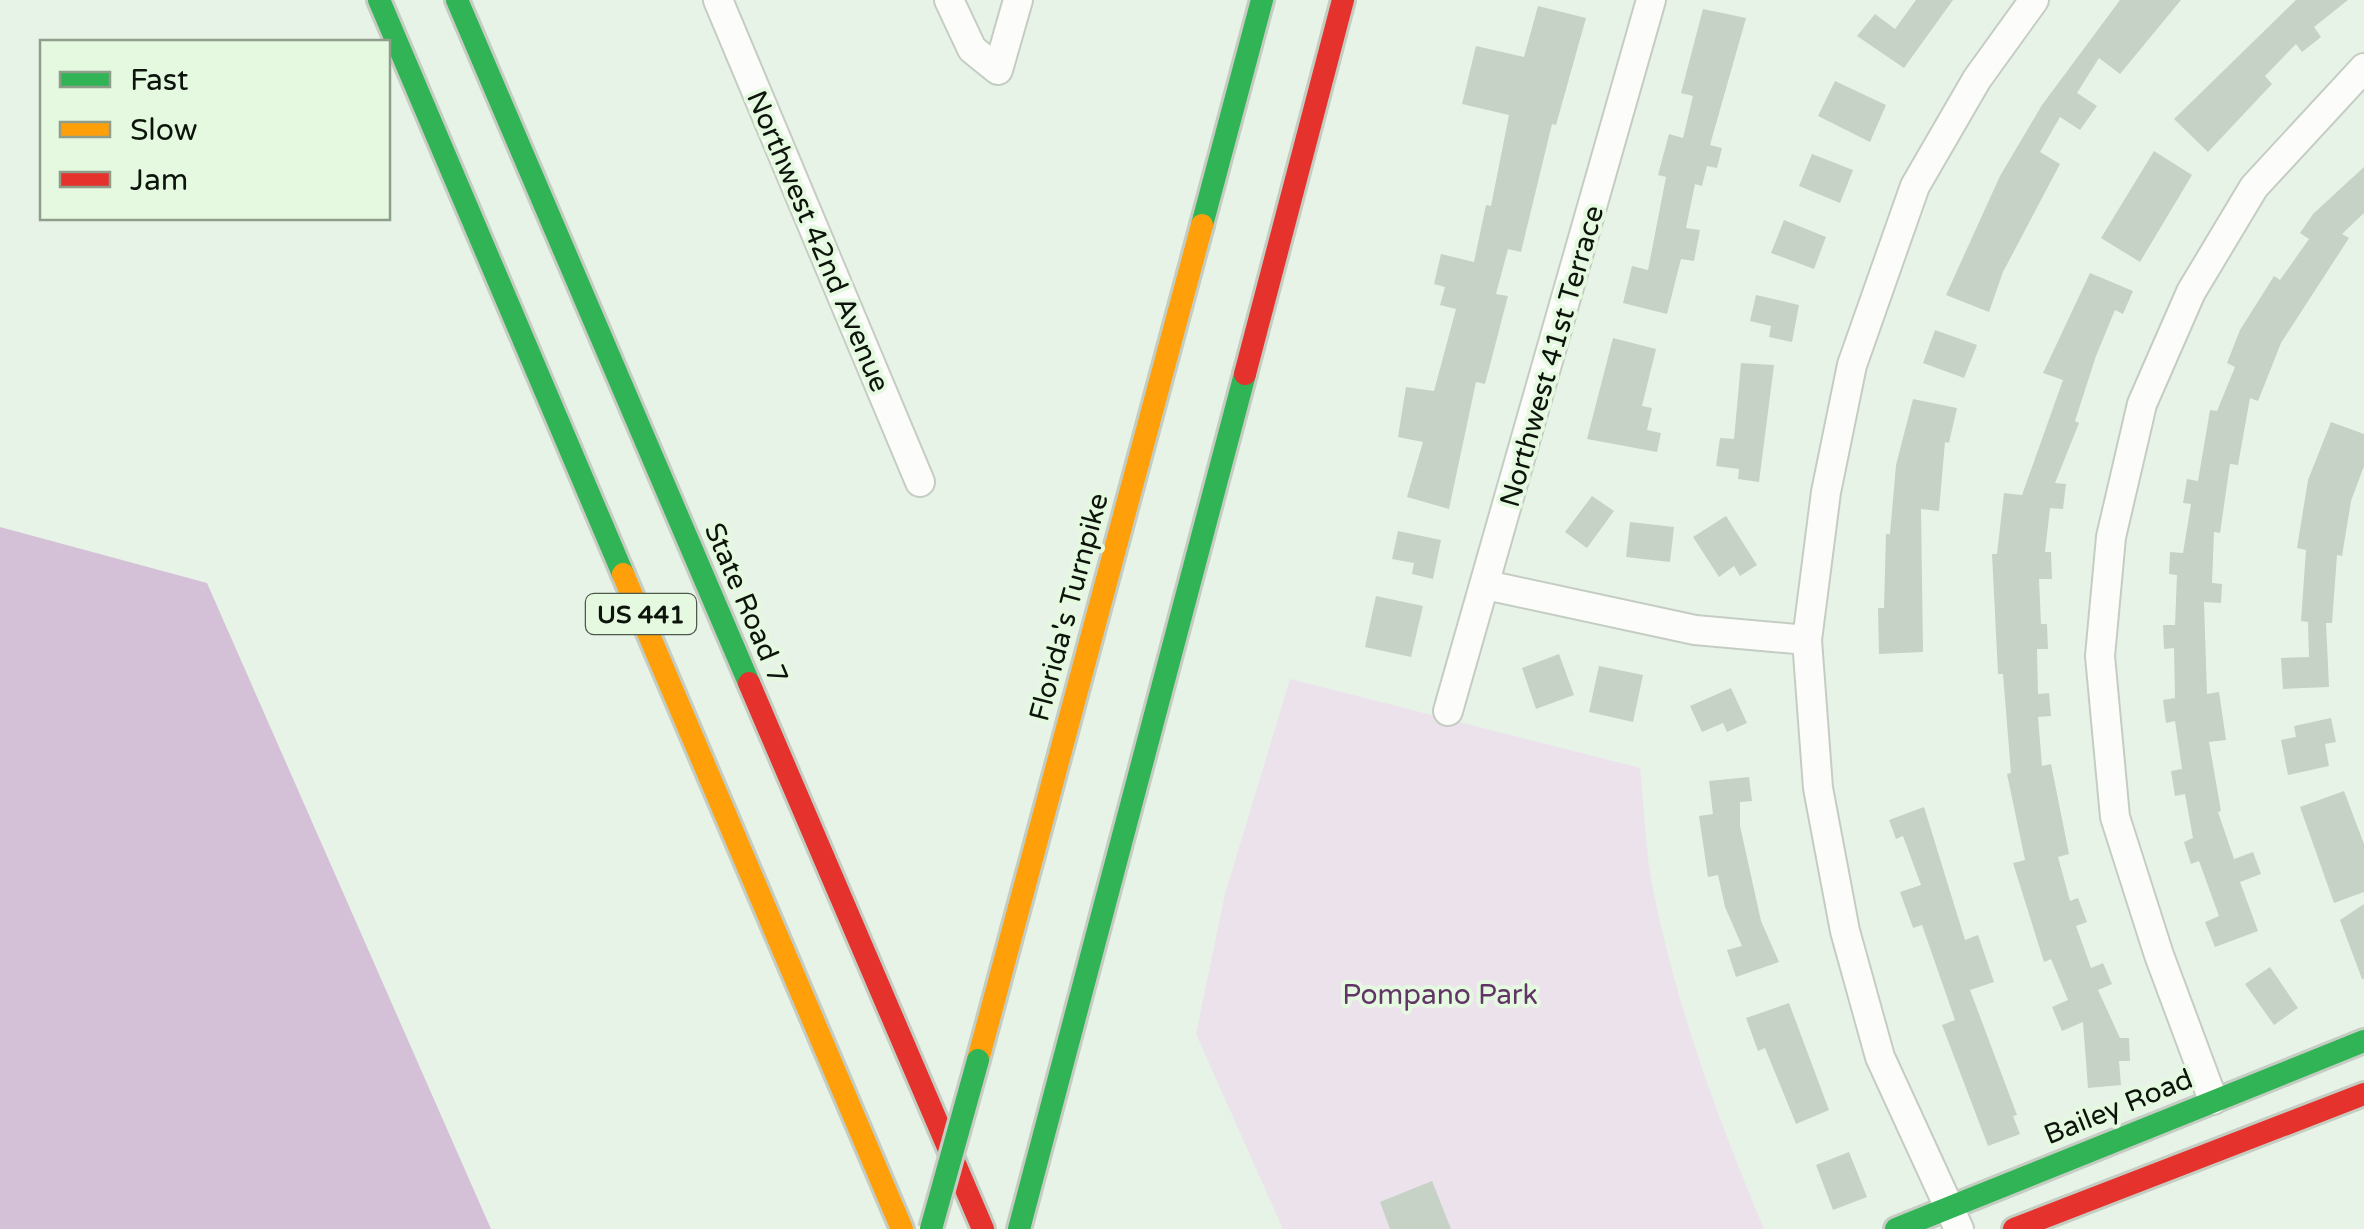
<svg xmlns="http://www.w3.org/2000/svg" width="2364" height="1229" font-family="'Varela Round',sans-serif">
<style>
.green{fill:#ebe2eb}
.water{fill:#d5c1d7}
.building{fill:#c6d2c5}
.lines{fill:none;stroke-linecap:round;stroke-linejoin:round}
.street-casing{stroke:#c5cdc3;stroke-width:32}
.fast-casing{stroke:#c5cdc3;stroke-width:28}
.slow-casing{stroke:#c5cdc3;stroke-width:28}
.jam-casing{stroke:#c5cdc3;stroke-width:28}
.street{stroke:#fcfdfb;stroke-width:28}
.fast{stroke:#30b455;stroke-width:22}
.slow{stroke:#ff9f0a;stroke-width:22}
.jam{stroke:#e5322d;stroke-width:22}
.fast-bridge-casing{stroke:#c7ccc5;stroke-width:28;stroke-linecap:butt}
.fast-bridge{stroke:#30b455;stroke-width:22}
.labels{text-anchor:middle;stroke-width:8;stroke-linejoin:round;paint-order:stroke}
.shield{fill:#e5f9e1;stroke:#4e594b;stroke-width:2.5}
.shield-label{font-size:25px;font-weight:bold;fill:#0d140b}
.street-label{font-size:28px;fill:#0d140b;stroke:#e5f9e1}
.park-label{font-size:28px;fill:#613565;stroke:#e5f9e1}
</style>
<rect width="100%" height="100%" fill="#e8f3e7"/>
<path class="green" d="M 1290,679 L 1640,768 C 1644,806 1645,846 1652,884 C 1675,1003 1717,1117 1764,1229 L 1283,1229 L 1196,1034 L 1225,894 Z"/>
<path class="water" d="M 0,527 L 207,583 L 491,1229 L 0,1229 Z"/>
<path class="building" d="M 1916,0 L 1953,0 L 1904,68 L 1857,36 L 1875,14 L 1895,29 Z
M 2120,0 L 2181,0 L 2120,74 L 2099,58 L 2077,93 L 2097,106 L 2080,130 L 2060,117 L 2040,152 L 2060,164 L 2003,272 L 1989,312 L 1946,295 L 2000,176 L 2042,105 Z
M 2296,0 L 2348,0 L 2314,27 L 2321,37 L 2302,52 L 2296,44 L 2265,76 L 2272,84 L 2208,152 L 2174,119 Z
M 1538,6 L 1586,18 L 1556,125 L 1552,124 L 1521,252 L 1508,249 L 1496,294 L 1508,296 L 1485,384 L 1476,382 L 1449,509 L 1407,497 L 1423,442 L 1398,437 L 1406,387 L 1434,391 L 1456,309 L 1440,305 L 1445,287 L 1434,284 L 1441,254 L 1474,262 L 1486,205 L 1491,206 L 1509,115 L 1462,104 L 1476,46 L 1524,57 Z
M 1703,9 L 1746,18 L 1710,145 L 1722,148 L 1717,168 L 1707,166 L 1702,186 L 1695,184 L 1686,228 L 1700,230 L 1694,261 L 1681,259 L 1667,314 L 1623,303 L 1632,266 L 1648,270 L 1666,177 L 1658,175 L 1669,134 L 1683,138 L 1693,96 L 1681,93 Z
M 1835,81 L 1886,105 L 1870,142 L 1818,116 Z
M 2154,151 L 2192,175 L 2140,262 L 2101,238 Z
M 1812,154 L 1853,170 L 1840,203 L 1799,186 Z
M 2364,167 L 2364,213 L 2342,234 L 2349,238 L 2281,343 L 2258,401 L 2250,398 L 2238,465 L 2230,464 L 2220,533 L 2214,532 L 2212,583 L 2222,584 L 2221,603 L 2204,602 L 2207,694 L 2219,692 L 2226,740 L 2209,742 L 2221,811 L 2218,812 L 2234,859 L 2253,852 L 2261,874 L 2240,882 L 2258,931 L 2215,947 L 2205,922 L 2219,916 L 2199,861 L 2191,864 L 2184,842 L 2193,838 L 2185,794 L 2175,796 L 2171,771 L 2182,769 L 2175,721 L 2166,723 L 2163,700 L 2175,698 L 2174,648 L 2164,649 L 2163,625 L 2175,625 L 2177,575 L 2169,574 L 2170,552 L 2183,553 L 2191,504 L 2183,503 L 2187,479 L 2198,481 L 2210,410 L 2217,411 L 2235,367 L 2227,363 L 2240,330 L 2274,276 L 2280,280 L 2309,239 L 2300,233 L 2313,214 Z
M 1784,220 L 1826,237 L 1814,269 L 1771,253 Z
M 2090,273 L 2133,291 L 2123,314 L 2115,310 L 2096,356 L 2075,421 L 2079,423 L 2055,483 L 2066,484 L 2063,509 L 2050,508 L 2045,552 L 2051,552 L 2052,579 L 2039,579 L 2041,624 L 2047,624 L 2048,649 L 2037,649 L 2038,694 L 2049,693 L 2051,716 L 2038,717 L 2042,766 L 2051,764 L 2069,854 L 2058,857 L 2070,901 L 2078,898 L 2087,922 L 2076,926 L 2091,968 L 2103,963 L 2112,984 L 2098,990 L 2120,1038 L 2129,1038 L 2130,1061 L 2119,1061 L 2121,1085 L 2088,1088 L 2083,1022 L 2062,1031 L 2052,1007 L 2068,1000 L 2051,959 L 2044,962 L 2013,863 L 2025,860 L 2007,774 L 2011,773 L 2003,674 L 1998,674 L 1992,554 L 1997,554 L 2004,493 L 2022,495 L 2063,380 L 2043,373 Z
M 1756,295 L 1799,305 L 1792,342 L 1769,337 L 1771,326 L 1750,321 Z
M 1935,330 L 1977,345 L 1964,378 L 1923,363 Z
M 1613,338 L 1656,349 L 1642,406 L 1652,408 L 1647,430 L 1661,433 L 1657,452 L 1587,439 Z
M 1741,363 L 1774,365 L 1759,482 L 1738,479 L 1739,469 L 1716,466 L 1720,438 L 1734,439 Z
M 1913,399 L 1957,408 L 1949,443 L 1945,442 L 1939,511 L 1921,509 L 1923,652 L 1879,654 L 1878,608 L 1884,608 L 1886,534 L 1890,534 L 1896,465 Z
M 2331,422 L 2364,434 L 2364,466 L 2351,501 L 2342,556 L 2337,555 L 2332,623 L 2326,623 L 2329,687 L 2283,689 L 2281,658 L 2309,657 L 2308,622 L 2301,621 L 2306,550 L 2297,548 L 2308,480 Z
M 1592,496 L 1614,511 L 1587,548 L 1565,532 Z
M 1726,516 L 1757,565 L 1740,576 L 1734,566 L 1719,577 L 1693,537 Z
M 1630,522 L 1674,527 L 1670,562 L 1626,557 Z
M 1398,531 L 1441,540 L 1433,579 L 1412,574 L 1414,563 L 1392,559 Z
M 1376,596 L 1423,606 L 1411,657 L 1365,647 Z
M 1559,654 L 1574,695 L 1536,709 L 1522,668 Z
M 1599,666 L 1643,675 L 1633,722 L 1589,712 Z
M 1731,688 L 1747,723 L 1727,732 L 1723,723 L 1702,732 L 1690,706 Z
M 2331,718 L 2336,742 L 2325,744 L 2329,766 L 2288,775 L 2281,740 L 2296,737 L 2294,726 Z
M 1749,777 L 1752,801 L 1740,802 L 1740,826 L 1761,921 L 1779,962 L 1736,977 L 1727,950 L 1742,946 L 1725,907 L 1718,875 L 1708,877 L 1699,816 L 1713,814 L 1709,781 Z
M 2344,791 L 2364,844 L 2364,892 L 2334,903 L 2300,807 Z
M 1924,807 L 1965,940 L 1978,935 L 1994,982 L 1970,990 L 2017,1115 L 2013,1116 L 2020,1134 L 1988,1146 L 1942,1025 L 1955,1020 L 1922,925 L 1913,928 L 1900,892 L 1921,885 L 1903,836 L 1896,839 L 1889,820 Z
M 2364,904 L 2364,979 L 2362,979 L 2340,920 Z
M 2270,967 L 2298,1008 L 2274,1025 L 2245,984 Z
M 1789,1003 L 1829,1110 L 1796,1124 L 1765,1048 L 1758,1051 L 1746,1018 Z
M 1849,1152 L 1867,1197 L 1833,1210 L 1816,1165 Z
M 1432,1181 L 1451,1229 L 1390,1229 L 1380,1202 Z"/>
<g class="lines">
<defs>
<path id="street" d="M 718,0 L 920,482
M 949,0 L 972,49 L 998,70 L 1018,0
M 1486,585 L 1695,630 L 1807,640
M 1448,711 L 1651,0
M 2213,1100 L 2159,955 L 2115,817 L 2100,656 L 2111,537 L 2142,404 L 2191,292 L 2254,187 L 2364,68
M 1959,1229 L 1880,1057 L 1845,931 L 1818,788 L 1807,640 L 1826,492 L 1852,365 L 1915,186 L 1977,79 L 2034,0"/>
<path id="fast" d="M 379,0 L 623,574
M 457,0 L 749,683
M 1202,225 L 1262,0
M 1019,1229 L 1245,374
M 1896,1229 L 2364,1041"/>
<path id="slow" d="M 623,574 L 902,1229
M 978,1060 L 1202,225"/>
<path id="jam" d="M 1245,374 L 1343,0
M 749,683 L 983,1229
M 2014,1229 L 2364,1094"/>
</defs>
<use href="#street" class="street-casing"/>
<use href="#fast" class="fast-casing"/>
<use href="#slow" class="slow-casing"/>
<use href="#jam" class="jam-casing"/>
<use href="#street" class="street"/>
<use href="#fast" class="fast"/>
<use href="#slow" class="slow"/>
<use href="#jam" class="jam"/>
<defs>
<path id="fast-bridge" d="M 931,1229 L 978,1060"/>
</defs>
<use href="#fast-bridge" class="fast-bridge-casing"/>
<use href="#fast-bridge" class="fast-bridge"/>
</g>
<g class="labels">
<rect class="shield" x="586" y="594" width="110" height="40" rx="8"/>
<g class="shield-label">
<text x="641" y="623">US 441</text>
</g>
<g class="street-label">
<text transform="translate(819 241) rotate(67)" y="10">Northwest 42nd Avenue</text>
<text transform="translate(1551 356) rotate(-74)" y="10">Northwest 41st Terrace</text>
<text transform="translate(747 603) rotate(67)" y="10">State Road 7</text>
<text transform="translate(1068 607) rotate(-75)" y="10">Florida's Turnpike</text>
<text transform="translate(2118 1106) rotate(-22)" y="10">Bailey Road</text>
</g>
<g class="park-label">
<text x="1440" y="1004">Pompano Park</text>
</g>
</g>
<rect x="40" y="40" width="350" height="180" fill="#e5f9e1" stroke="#8f9d8b" stroke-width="2.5"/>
<rect x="60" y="72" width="50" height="15" fill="#30b455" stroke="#8f9d8b" stroke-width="2.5"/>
<text x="130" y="90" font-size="30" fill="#0d140b">Fast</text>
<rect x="60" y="122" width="50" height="15" fill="#ff9f0a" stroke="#8f9d8b" stroke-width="2.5"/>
<text x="130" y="140" font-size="30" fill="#0d140b">Slow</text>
<rect x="60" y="172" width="50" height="15" fill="#e5322d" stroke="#8f9d8b" stroke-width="2.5"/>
<text x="130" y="190" font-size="30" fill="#0d140b">Jam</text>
</svg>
